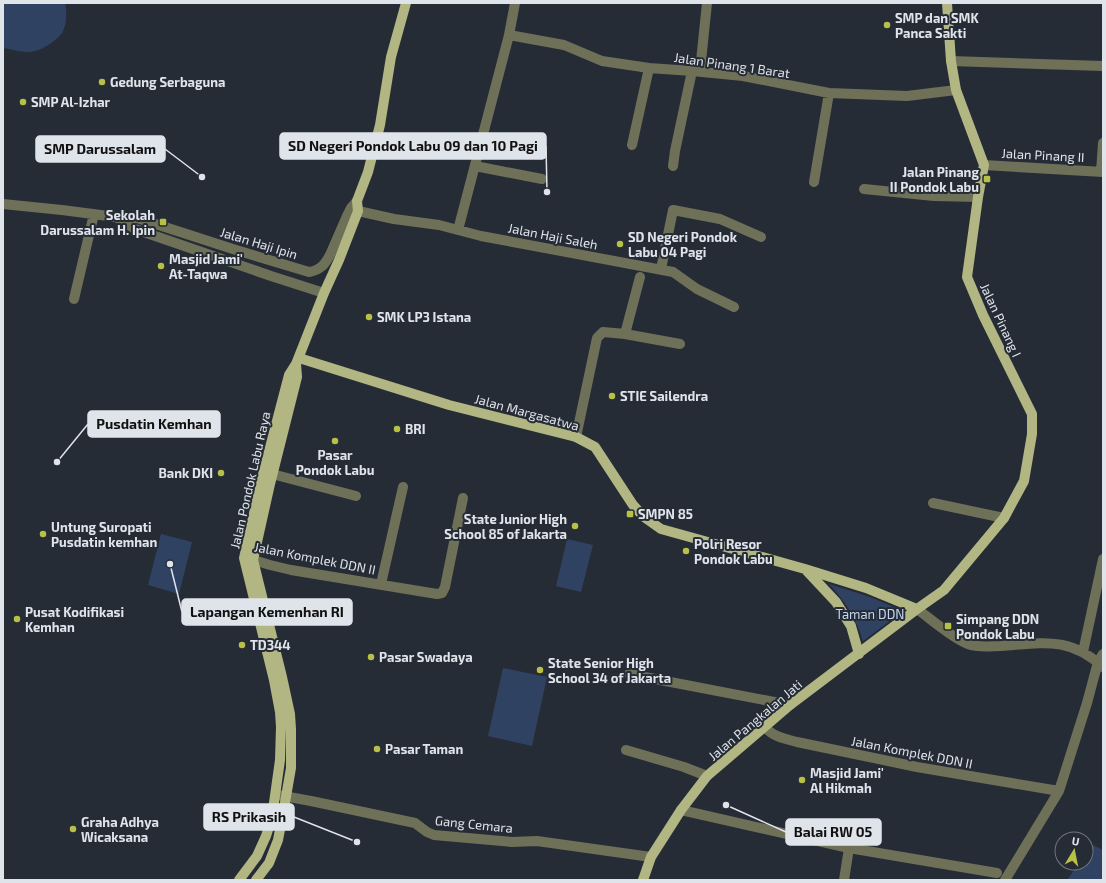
<svg xmlns="http://www.w3.org/2000/svg" width="1106" height="883" font-family="'Exo 2',sans-serif">
<style>
.green{fill:#304262}
.lines{fill:none;stroke-linecap:round;stroke-linejoin:round}
.minor{stroke:#6e7158;stroke-width:10}
.major{stroke:#b1b682;stroke-width:10}
.poi-dot{fill:#b9c046;stroke:#262c36;stroke-width:1.5}
.labels{text-anchor:middle;stroke-width:4;stroke-linejoin:round;paint-order:stroke}
.poi-label{font-size:13px;font-weight:bold;fill:#dfe3ea;stroke:#262c36;text-anchor:start}
.street-label{font-size:13px;fill:#dfe3ea;stroke:#262c36}
.park-label{font-size:13px;fill:#c3d5f2;stroke:#262c36}
.leader{fill:none;stroke:#dfe3ea;stroke-width:1.5}
.callout-dot{fill:#dfe3ea;stroke:#262c36;stroke-width:1.5}
.callout{fill:#dfe3ea;stroke:#dfe3ea;stroke-width:1.5}
.callout-label{font-size:14px;text-anchor:middle;font-weight:bold;fill:#111}
</style>
<rect width="100%" height="100%" fill="#262c36"/>
<path class="green" d="M 3,3 L 65,3 C 67,12 67,25 62,33 C 55,42 39,53 27,52 C 20,52 11,49 3,48 Z
M 161,534 L 192,542 L 179,594 L 148,585 Z
M 567,539 L 593,545 L 581,592 L 556,586 Z
M 829,584 L 870,597 L 903,611 L 863,641 C 861,635 859,628 856,623 C 850,608 839,595 829,584 Z
M 503,668 L 547,677 L 532,746 L 488,736 Z
M 1093,845 L 1103,850 L 1103,880 L 1067,880 L 1079,863 L 1086,863 L 1086,854 Z"/>
<g class="lines">
<path class="minor" d="M 509,35 L 564,45 L 602,61 L 649,68 L 692,71 L 743,76 L 829,93 L 907,96 L 956,90
M 951,61 L 1103,66
M 700,71 L 707,3
M 632,145 L 649,68
M 984,165 L 1103,172
M 475,166 L 542,179
M 673,166 L 675,151 L 692,71
M 1101,172 L 1103,143
M 814,182 L 829,93
M 864,189 L 934,196 L 978,197
M 3,204 L 62,210 L 116,217 L 137,218 L 236,250 L 309,272 C 321,270 325,264 330,255 L 347,216 L 351,208 L 357,201
M 358,211 L 394,219 L 439,225 L 481,236 L 673,272 L 697,289 L 734,307
M 116,217 L 135,229 L 271,276 L 324,293
M 458,230 L 509,35 L 515,3
M 661,269 L 673,210 L 720,219 L 761,237
M 74,299 L 94,214
M 625,334 L 640,277
M 576,437 L 597,338 L 603,332 L 625,334 L 680,344
M 272,474 L 356,496
M 933,503 L 1004,518
M 247,558 L 270,565 L 291,570 L 437,594 L 442,593 L 445,587 L 463,498
M 381,584 L 403,487
M 917,609 C 931,619 952,638 968,644 C 978,648 991,646 1001,646 C 1043,643 1069,636 1103,667
M 1083,652 L 1103,559
M 629,674 L 790,705
M 765,727 C 773,737 786,739 797,742 L 917,767 L 1059,791
M 626,750 L 684,767 L 707,776
M 278,795 L 311,801 L 415,823 L 427,832 L 434,835 L 512,842 L 537,841 L 651,857
M 681,810 L 849,848 L 997,873
M 844,880 L 849,848
M 1005,880 L 1059,791 L 1087,703 L 1098,662 L 1103,654"/>
<path class="major" d="M 299,358 L 449,405 L 576,437 L 595,447 L 633,505 L 644,517 L 661,529 L 805,569 L 866,588 L 917,609
M 807,571 L 836,602 L 851,626 L 859,654
M 239,880 L 257,856 L 266,836 L 272,817 L 280,760 L 281,727 L 280,712 L 274,680 L 244,558 L 261,482 L 289,375 L 296,364 L 324,293 L 339,260 L 358,211 L 357,201 L 368,172 L 380,125 L 391,57 L 406,3
M 256,880 L 269,863 L 278,840 L 283,814 L 291,768 L 291,729 L 290,714 L 282,677 L 253,560 L 270,484 L 297,377 L 296,364
M 643,880 L 651,857 L 681,810 L 707,776 L 790,705 L 917,609 L 944,590 L 1004,518 L 1024,481 L 1032,434 L 1032,414 L 983,315 L 967,277 L 978,197 L 984,165 L 956,90 L 951,61 L 947,3"/>
</g>
<g class="poi-dot">
<circle cx="887" cy="25" r="4"/>
<circle cx="102" cy="82" r="4"/>
<circle cx="23" cy="102" r="4"/>
<rect x="983" y="175" width="8" height="8" rx="2"/>
<rect x="159" y="218" width="8" height="8" rx="2"/>
<circle cx="620" cy="244" r="4"/>
<circle cx="161" cy="266" r="4"/>
<circle cx="369" cy="317" r="4"/>
<circle cx="612" cy="396" r="4"/>
<circle cx="397" cy="429" r="4"/>
<circle cx="335" cy="441" r="4"/>
<circle cx="221" cy="473" r="4"/>
<rect x="626" y="510" width="8" height="8" rx="2"/>
<circle cx="575" cy="526" r="4"/>
<circle cx="43" cy="534" r="4"/>
<circle cx="686" cy="551" r="4"/>
<circle cx="17" cy="619" r="4"/>
<rect x="944" y="622" width="8" height="8" rx="2"/>
<circle cx="242" cy="645" r="4"/>
<circle cx="371" cy="657" r="4"/>
<circle cx="540" cy="670" r="4"/>
<circle cx="377" cy="749" r="4"/>
<circle cx="802" cy="780" r="4"/>
<circle cx="73" cy="829" r="4"/>
</g>
<g class="labels">
<g class="poi-label">
<text x="895" y="23">SMP dan SMK<tspan x="895" dy="15">Panca Sakti</tspan></text>
<text x="110" y="87">Gedung Serbaguna</text>
<text x="31" y="107">SMP Al-Izhar</text>
<text x="979" y="177" text-anchor="end">Jalan Pinang<tspan x="979" dy="15">II Pondok Labu</tspan></text>
<text x="155" y="220" text-anchor="end">Sekolah<tspan x="155" dy="15">Darussalam H. Ipin</tspan></text>
<text x="628" y="242">SD Negeri Pondok<tspan x="628" dy="15">Labu 04 Pagi</tspan></text>
<text x="169" y="264">Masjid Jami'<tspan x="169" dy="15">At-Taqwa</tspan></text>
<text x="377" y="322">SMK LP3 Istana</text>
<text x="620" y="401">STIE Sailendra</text>
<text x="405" y="434">BRI</text>
<text x="335" y="460" text-anchor="middle">Pasar<tspan x="335" dy="15">Pondok Labu</tspan></text>
<text x="213" y="478" text-anchor="end">Bank DKI</text>
<text x="638" y="519">SMPN 85</text>
<text x="567" y="524" text-anchor="end">State Junior High<tspan x="567" dy="15">School 85 of Jakarta</tspan></text>
<text x="51" y="532">Untung Suropati<tspan x="51" dy="15">Pusdatin kemhan</tspan></text>
<text x="694" y="549">Polri Resor<tspan x="694" dy="15">Pondok Labu</tspan></text>
<text x="25" y="617">Pusat Kodifikasi<tspan x="25" dy="15">Kemhan</tspan></text>
<text x="956" y="624">Simpang DDN<tspan x="956" dy="15">Pondok Labu</tspan></text>
<text x="250" y="650">TD344</text>
<text x="379" y="662">Pasar Swadaya</text>
<text x="548" y="668">State Senior High<tspan x="548" dy="15">School 34 of Jakarta</tspan></text>
<text x="385" y="754">Pasar Taman</text>
<text x="810" y="778">Masjid Jami'<tspan x="810" dy="15">Al Hikmah</tspan></text>
<text x="81" y="827">Graha Adhya<tspan x="81" dy="15">Wicaksana</tspan></text>
</g>
<g class="street-label">
<text transform="translate(732 65) rotate(8)" y="5">Jalan Pinang 1 Barat</text>
<text transform="translate(1043 155) rotate(3)" y="5">Jalan Pinang II</text>
<text transform="translate(553 236) rotate(11)" y="5">Jalan Haji Saleh</text>
<text transform="translate(259 243) rotate(17)" y="5">Jalan Haji Ipin</text>
<text transform="translate(1001 320) rotate(65)" y="5">Jalan Pinang I</text>
<text transform="translate(527 412) rotate(15)" y="5">Jalan Margasatwa</text>
<text transform="translate(250 480) rotate(-77)" y="5">Jalan Pondok Labu Raya</text>
<text transform="translate(315 558) rotate(11)" y="5">Jalan Komplek DDN II</text>
<text transform="translate(755 720) rotate(-40)" y="5">Jalan Pangkalan Jati</text>
<text transform="translate(912 752) rotate(11)" y="5">Jalan Komplek DDN II</text>
<text transform="translate(474 824) rotate(6)" y="5">Gang Cemara</text>
</g>
<g class="park-label">
<text x="870" y="619">Taman DDN</text>
</g>
</g>
<path class="leader" d="M547 192L546 146M202 177L165 149M57 462L88 424M170 564L182 612M357 842L294 817M726 805L786 832"/>
<g class="callout-dot">
<circle cx="547" cy="192" r="4"/>
<circle cx="202" cy="177" r="4"/>
<circle cx="57" cy="462" r="4"/>
<circle cx="170" cy="564" r="4"/>
<circle cx="357" cy="842" r="4"/>
<circle cx="726" cy="805" r="4"/>
</g>
<g class="callout">
<rect x="280" y="133" width="266" height="26" rx="4"/>
<rect x="36" y="136" width="129" height="26" rx="4"/>
<rect x="88" y="411" width="132" height="26" rx="4"/>
<rect x="182" y="599" width="170" height="26" rx="4"/>
<rect x="204" y="804" width="90" height="26" rx="4"/>
<rect x="786" y="819" width="95" height="26" rx="4"/>
</g>
<g class="callout-label">
<text x="413" y="151">SD Negeri Pondok Labu 09 dan 10 Pagi</text>
<text x="100" y="154">SMP Darussalam</text>
<text x="154" y="429">Pusdatin Kemhan</text>
<text x="267" y="617">Lapangan Kemenhan RI</text>
<text x="249" y="822">RS Prikasih</text>
<text x="833" y="837">Balai RW 05</text>
</g>
<rect width="1106" height="883" fill="none" stroke="#dfe3ea" stroke-width="8"/>
<g transform="translate(1074 851) rotate(10)"><circle r="19" fill="#262c36" stroke="#70757e"/>
<path d="M0-3L7 15L0 10L-7 15Z" fill="#b9c046"/>
<text y="-6" font-size="11" font-weight="bold" text-anchor="middle" fill="#dfe3ea">U</text>
</g>
</svg>
